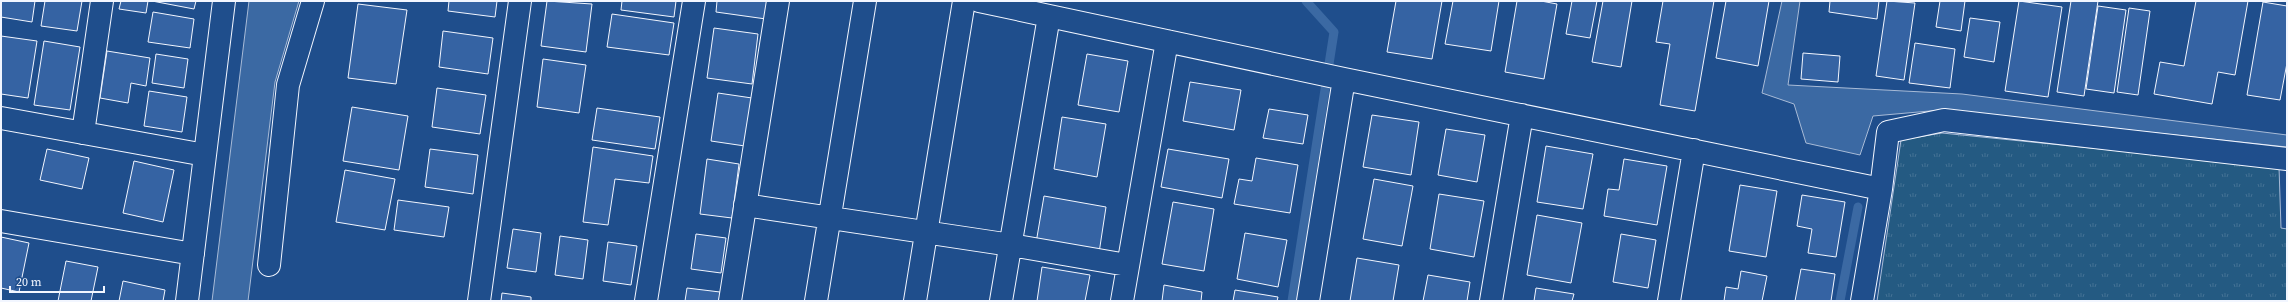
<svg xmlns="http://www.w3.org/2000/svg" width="2288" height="302" font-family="'Source Serif 4',serif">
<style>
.park{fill:url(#park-tufts);stroke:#a8bbd7}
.water{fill:#3b69a3;stroke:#a8bbd7}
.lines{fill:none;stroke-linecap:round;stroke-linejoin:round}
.stream{stroke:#3b69a3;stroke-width:9}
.building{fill:#3563a3;stroke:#f2f6ff}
.minor-casing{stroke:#f2f6ff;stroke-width:24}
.minor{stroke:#1f4e8c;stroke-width:22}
</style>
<defs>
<pattern id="park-tufts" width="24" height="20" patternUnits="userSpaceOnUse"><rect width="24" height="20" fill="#245a82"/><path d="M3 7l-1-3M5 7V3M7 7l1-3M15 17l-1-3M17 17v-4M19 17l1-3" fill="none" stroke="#447295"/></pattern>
</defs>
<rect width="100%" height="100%" fill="#1f4e8c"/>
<path class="park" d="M 1942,133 L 2279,167 L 2281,228 L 2287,229 L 2287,301 L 1877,301 L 1901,140 Z"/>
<path class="water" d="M 249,1 L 299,1 L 275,82 L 248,301 L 212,301 Z
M 1782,1 L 1800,1 L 1788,85 L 1962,94 L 2287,135 L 2287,147 L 1941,110 L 1873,116 L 1860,155 L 1806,143 L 1794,104 L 1762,93 Z"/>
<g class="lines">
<path class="stream" d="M 1292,301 L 1334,32 L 1306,1
M 1840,301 L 1858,207"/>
</g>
<path class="building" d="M 1,1 L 35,1 L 32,22 L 1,17 Z
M 45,1 L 82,1 L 77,31 L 41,26 Z
M 121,1 L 148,1 L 146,13 L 119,9 Z
M 152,1 L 196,1 L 194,9 Z
M 449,1 L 497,1 L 495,17 L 448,11 Z
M 547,1 L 592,4 L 586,52 L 541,46 Z
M 622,1 L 676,1 L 674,17 L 621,10 Z
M 717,1 L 768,1 L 766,19 L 716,12 Z
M 1396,1 L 1442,1 L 1432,59 L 1387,52 Z
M 1453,1 L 1499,1 L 1491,51 L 1445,44 Z
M 1517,1 L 1541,1 L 1557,4 L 1544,79 L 1505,72 Z
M 1572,1 L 1597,1 L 1590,38 L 1566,34 Z
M 1603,1 L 1632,1 L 1621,67 L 1592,62 Z
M 1663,1 L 1714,1 L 1695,111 L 1660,105 L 1670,44 L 1656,42 Z
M 1726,1 L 1769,1 L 1758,66 L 1716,58 Z
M 1830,1 L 1879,1 L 1877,19 L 1829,12 Z
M 1887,1 L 1915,3 L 1904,80 L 1876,76 Z
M 1940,1 L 1965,1 L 1961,31 L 1936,27 Z
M 2019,1 L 2062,7 L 2048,97 L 2005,91 Z
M 2071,1 L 2098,1 L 2084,96 L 2057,92 Z
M 2196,1 L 2248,1 L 2235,75 L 2218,72 L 2212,104 L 2154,94 L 2160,62 L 2184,66 Z
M 2263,2 L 2287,6 L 2287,63 L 2280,100 L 2247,95 Z
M 358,4 L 407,10 L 396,84 L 348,78 Z
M 2098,6 L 2126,10 L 2114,93 L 2086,89 Z
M 2129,8 L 2150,11 L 2138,95 L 2117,92 Z
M 153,12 L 194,19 L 190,48 L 148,42 Z
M 612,14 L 674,23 L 669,55 L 607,47 Z
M 1970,18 L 2000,22 L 1994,62 L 1964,57 Z
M 714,28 L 758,34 L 752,84 L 707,78 Z
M 443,31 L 493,38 L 488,74 L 439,67 Z
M 1,36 L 37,41 L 28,98 L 1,94 Z
M 44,41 L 80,47 L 70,110 L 34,105 Z
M 1915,43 L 1955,49 L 1950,88 L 1909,83 Z
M 107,51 L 150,58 L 146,86 L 131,83 L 128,103 L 100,98 Z
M 1803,53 L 1840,56 L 1838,82 L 1801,79 Z
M 156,54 L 188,59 L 184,88 L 152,83 Z
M 1087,54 L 1128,61 L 1119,112 L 1078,105 Z
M 543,59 L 586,65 L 579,113 L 537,107 Z
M 1190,82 L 1241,90 L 1234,130 L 1183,121 Z
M 437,88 L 486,95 L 480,134 L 432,127 Z
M 149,91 L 187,97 L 182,132 L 144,126 Z
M 718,93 L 752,98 L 745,146 L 711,141 Z
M 352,107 L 408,116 L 399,170 L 343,161 Z
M 597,108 L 660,117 L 655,149 L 592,140 Z
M 1269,109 L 1308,115 L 1303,144 L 1263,138 Z
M 1372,115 L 1419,122 L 1411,175 L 1363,167 Z
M 1062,117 L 1106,124 L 1097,177 L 1054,169 Z
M 1446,129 L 1485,135 L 1477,182 L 1438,175 Z
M 1546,146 L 1593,154 L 1583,209 L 1537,202 Z
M 593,147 L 653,156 L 649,183 L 615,179 L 608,225 L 583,222 Z
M 47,149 L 89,158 L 82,189 L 40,180 Z
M 430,149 L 478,155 L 473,194 L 425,187 Z
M 1168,149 L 1229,159 L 1222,198 L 1161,187 Z
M 1256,158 L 1298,165 L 1290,213 L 1234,204 L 1239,179 L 1252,181 Z
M 707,159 L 739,164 L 732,218 L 700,214 Z
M 1624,159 L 1667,166 L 1657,225 L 1604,216 L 1608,189 L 1619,190 Z
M 134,161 L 174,170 L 163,222 L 123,213 Z
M 345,170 L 395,179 L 385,230 L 336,222 Z
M 1374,179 L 1413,186 L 1402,246 L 1363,239 Z
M 1740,185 L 1777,191 L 1766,257 L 1729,251 Z
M 1439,194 L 1484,201 L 1474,257 L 1430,249 Z
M 1802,195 L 1845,202 L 1836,257 L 1808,253 L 1812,229 L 1797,226 Z
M 1044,196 L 1106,207 L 1099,253 L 1036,243 Z
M 398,200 L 449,207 L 444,237 L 394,230 Z
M 1173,202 L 1214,209 L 1204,271 L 1162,264 Z
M 1537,215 L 1582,223 L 1571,283 L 1527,275 Z
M 513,229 L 541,233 L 536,272 L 507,268 Z
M 1245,233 L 1287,240 L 1278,287 L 1237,279 Z
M 696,234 L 726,238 L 721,273 L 691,269 Z
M 1621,234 L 1656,240 L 1648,288 L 1613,282 Z
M 560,236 L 588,240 L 583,279 L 555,275 Z
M 1,237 L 29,243 L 19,292 L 1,288 Z
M 608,242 L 637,246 L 631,285 L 603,281 Z
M 1357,258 L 1399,265 L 1393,301 L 1350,301 Z
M 66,261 L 98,267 L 91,301 L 58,301 Z
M 1042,267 L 1090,275 L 1085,301 L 1037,301 Z
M 1801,269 L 1835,274 L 1831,301 L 1795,301 Z
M 1741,271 L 1767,276 L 1762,301 L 1724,301 L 1726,287 L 1738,289 Z
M 1428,275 L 1470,282 L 1467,301 L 1423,301 Z
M 123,281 L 165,290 L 163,301 L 119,301 Z
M 1164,285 L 1202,292 L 1201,301 L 1162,301 Z
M 687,288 L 720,292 L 719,301 L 685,301 Z
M 1536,288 L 1574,294 L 1572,301 L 1534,301 Z
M 1235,290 L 1278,297 L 1277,301 L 1233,301 Z
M 502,293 L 531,297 L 531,301 L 501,301 Z"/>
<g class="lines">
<defs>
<path id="minor" d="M 979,1 L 1344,79 L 1881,189 L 1862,301
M 1,118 L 205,155
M 83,133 L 102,1
M 1881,189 L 1888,132 L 1944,120 L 2287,159
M 745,205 L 1011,245 L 1127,265
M 1,221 L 193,254
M 269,265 L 288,85 L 313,1
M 187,301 L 224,1
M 479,301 L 520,1
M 646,301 L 694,1
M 730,301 L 778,1
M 816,301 L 865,1
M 915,301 L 964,1
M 1001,301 L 1049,16
M 1122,301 L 1167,41
M 1308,301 L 1344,79
M 1491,301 L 1522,115
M 1669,301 L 1694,150"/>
</defs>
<use href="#minor" class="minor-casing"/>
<use href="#minor" class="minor"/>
</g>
<rect width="2288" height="302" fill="none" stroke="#f2f6ff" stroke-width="4"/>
<path d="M10 286v6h94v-6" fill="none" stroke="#f2f6ff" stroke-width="2"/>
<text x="16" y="286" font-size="12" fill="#f2f6ff" stroke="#1f4e8c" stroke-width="3" paint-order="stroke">20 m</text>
</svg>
